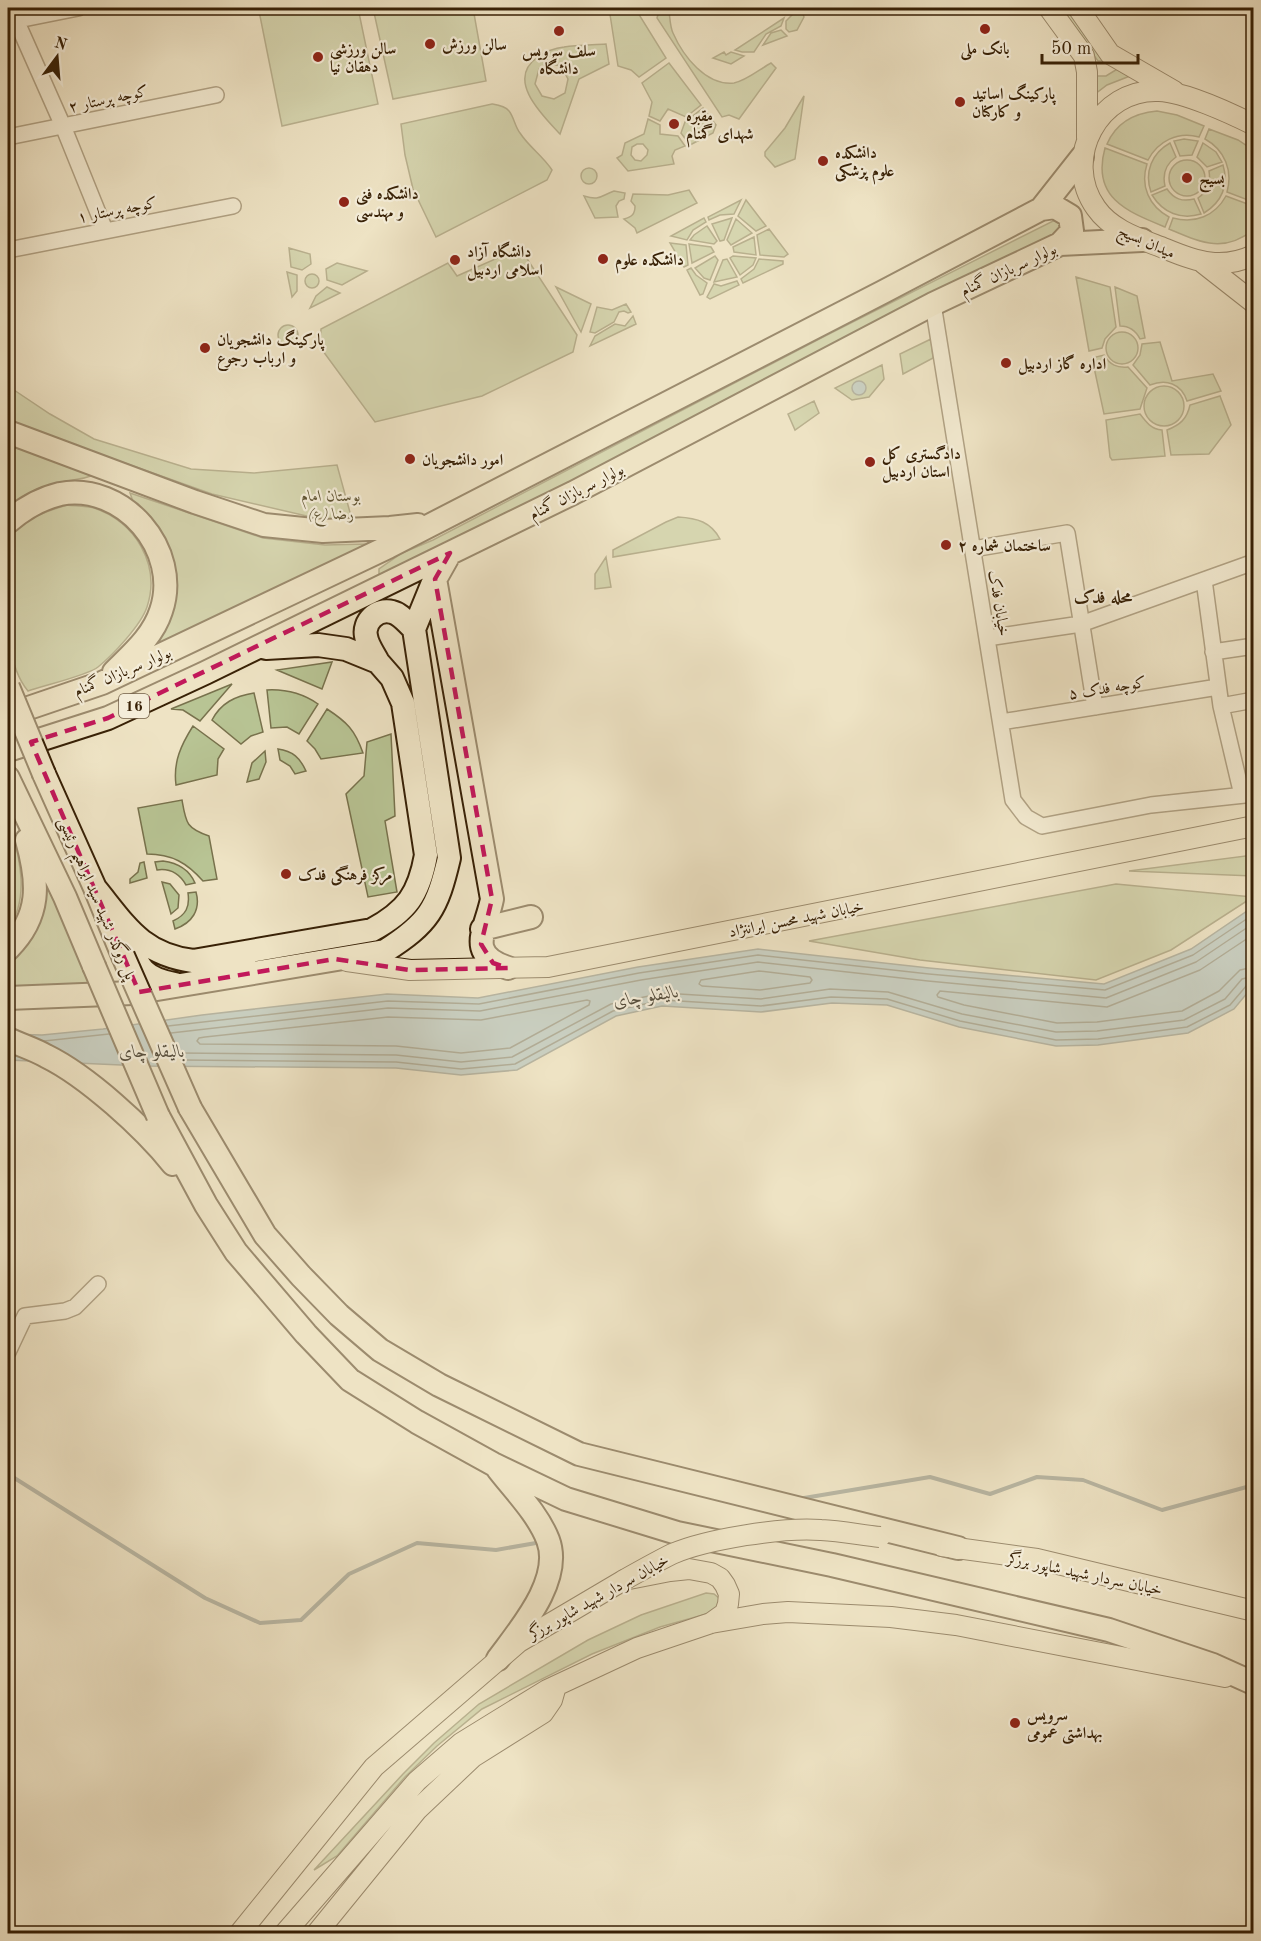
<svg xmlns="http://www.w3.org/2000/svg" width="1261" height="1941" font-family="'Old Standard TT',Amiri,serif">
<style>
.green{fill:#b8c494;stroke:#78724d;stroke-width:1.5;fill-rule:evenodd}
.water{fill:#a0bbc0;stroke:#767d76;stroke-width:1.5}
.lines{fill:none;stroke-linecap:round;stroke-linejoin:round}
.shore{stroke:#6c6e63;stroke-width:1.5}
.stream{stroke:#767d76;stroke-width:4}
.minor-casing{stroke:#665236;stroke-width:18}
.major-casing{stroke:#382106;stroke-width:22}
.highway-casing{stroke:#382106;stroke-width:26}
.minor{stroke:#f4edd9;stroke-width:15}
.major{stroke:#eee3c4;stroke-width:20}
.highway{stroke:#eee3c4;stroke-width:22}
.major-bridge-casing{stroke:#382106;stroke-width:22;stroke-linecap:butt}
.highway-bridge-casing{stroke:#382106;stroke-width:26;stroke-linecap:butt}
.major-bridge{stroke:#eee3c4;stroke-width:20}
.highway-bridge{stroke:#eee3c4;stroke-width:22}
.marked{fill:none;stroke:#c2185b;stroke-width:4.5;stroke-dasharray:12 8;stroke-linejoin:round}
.poi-dot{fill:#8f2418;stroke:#f4edd9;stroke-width:2}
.labels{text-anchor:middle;stroke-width:4.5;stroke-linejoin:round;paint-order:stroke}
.shield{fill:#f4edd9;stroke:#705e45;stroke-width:1.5}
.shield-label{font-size:15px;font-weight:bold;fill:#382106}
.poi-label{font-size:16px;font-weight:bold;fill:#382106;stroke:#f4edd9;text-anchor:start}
.street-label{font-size:16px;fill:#382106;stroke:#f4edd9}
.park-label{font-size:16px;font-style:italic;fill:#5e5231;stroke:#f4edd9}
.neighbourhood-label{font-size:18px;font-weight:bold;fill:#382106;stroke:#f4edd9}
.water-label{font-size:18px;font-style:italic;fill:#574f3e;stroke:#f4edd9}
</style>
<rect width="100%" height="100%" fill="#eee3c4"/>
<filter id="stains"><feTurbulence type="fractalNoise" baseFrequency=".00333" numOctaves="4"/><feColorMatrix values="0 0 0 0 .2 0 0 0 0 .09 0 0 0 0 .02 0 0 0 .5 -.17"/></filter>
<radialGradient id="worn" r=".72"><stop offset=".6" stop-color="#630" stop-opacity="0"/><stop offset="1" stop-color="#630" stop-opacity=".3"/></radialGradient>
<path class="green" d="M 275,8 L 358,8 L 378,104 L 282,126 L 259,11 Z
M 373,8 L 473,8 L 486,81 L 393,99 Z
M 609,8 L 635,8 L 666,58 L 639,77 L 631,70 L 618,66 Z
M 1059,8 L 1067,8 L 1069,10 L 1103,58 L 1102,61 L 1098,61 Z
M 659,11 L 669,11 C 670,18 670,27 673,33 C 683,56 706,86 734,83 C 746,81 760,69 771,63 L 776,68 L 739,119 L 729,115 L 722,117 L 657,18 Z
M 796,11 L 803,14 L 804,17 L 797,30 L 789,32 L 786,29 L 786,21 Z
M 784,18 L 781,26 L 766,34 L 754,52 L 742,52 L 735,50 Z
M 781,30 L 787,36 L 763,45 L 771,33 Z
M 606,44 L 609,64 L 579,79 L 560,134 C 542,115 505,79 538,57 C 545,52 555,48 564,47 C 578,45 592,45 606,44 ZM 550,64 L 561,66 L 568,79 L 565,93 L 554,99 L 542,96 L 535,84 L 539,69 Z
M 724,52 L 726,55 L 731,52 L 744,56 L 731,64 L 713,58 Z
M 669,63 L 701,105 L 686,117 L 668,109 L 660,121 L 649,116 L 652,102 L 642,83 Z
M 1119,68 L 1130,76 L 1107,85 L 1095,94 L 1094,76 L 1106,76 Z
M 804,96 L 795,159 L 775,167 L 765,156 L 765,152 L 785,128 Z
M 492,104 C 498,105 505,106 509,111 C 514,117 515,127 520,133 C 529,147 543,156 552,170 L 547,180 L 436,237 L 413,189 L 405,155 L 401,124 Z
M 703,108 L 716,125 L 713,133 L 690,145 L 681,133 L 685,122 Z
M 1157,111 L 1177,115 L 1204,126 L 1199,137 C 1178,131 1158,141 1148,160 L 1107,144 C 1116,123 1135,113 1157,111 Z
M 648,119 L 660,125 L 660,134 L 678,136 L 685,146 L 675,150 L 672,156 L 674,164 L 628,171 L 617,158 L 622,155 L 625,143 L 644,134 ZM 637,144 L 643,144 L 648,150 L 647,155 L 641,161 L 635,160 L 631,155 L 632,147 Z
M 1209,129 L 1238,140 L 1253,150 L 1253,202 L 1227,192 C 1233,171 1225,150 1205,139 Z
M 1184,139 L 1198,141 L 1192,155 L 1180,156 L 1174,141 Z
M 1170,143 L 1176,157 C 1166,164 1162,173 1165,186 L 1151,192 C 1144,172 1152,153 1170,143 Z
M 1203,143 L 1216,152 L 1222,162 L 1207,167 L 1197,157 Z
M 1105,148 L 1147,164 C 1140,186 1149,206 1169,217 L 1165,227 C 1128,212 1091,198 1105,148 Z
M1169 178a18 18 0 1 1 36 0a18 18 0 1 1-36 0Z
M 1223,165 C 1229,185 1222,202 1204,213 L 1198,198 C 1208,191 1211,183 1209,171 Z
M581 176a8 8 0 1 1 16 0a8 8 0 1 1-16 0Z
M 1167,189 C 1174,199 1182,202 1194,199 L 1201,214 C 1181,220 1163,213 1152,195 Z
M 689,190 L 697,203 L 637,233 L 635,228 L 624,219 C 632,217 635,214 635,206 L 631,201 L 633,194 L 668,195 Z
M 614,191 L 625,193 L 624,199 L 619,201 L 616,206 L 618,217 L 595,218 L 584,196 C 600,201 600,196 614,191 Z
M 1226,196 L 1253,206 L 1253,230 C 1223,254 1200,242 1169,229 L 1173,218 C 1195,224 1215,216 1226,196 Z
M 741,200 L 734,214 L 720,215 L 709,220 L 708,217 Z
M 746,200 L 766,226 L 756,231 L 738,216 Z
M 704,218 L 706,222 L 693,230 L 687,240 L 671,236 Z
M 732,218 L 724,240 L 720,241 L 712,224 Z
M 1059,218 L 1064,234 L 535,502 L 381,575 L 379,574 L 379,569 L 402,553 L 433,540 L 825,336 Z
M 736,219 L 752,233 L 731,245 L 727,240 Z
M 707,226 L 717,241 L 714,244 L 690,240 L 694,235 Z
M 769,229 L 788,254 L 784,257 L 760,255 L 757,235 Z
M 754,237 L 756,255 L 734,252 L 733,247 Z
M 670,243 L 686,245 L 688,265 L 684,267 Z
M 689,244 L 711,247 L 714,252 L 692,263 Z
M 289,248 L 310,254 L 311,264 L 302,270 L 291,267 Z
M 520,248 L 577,335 L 573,352 L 482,396 L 375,422 L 320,347 L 321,329 L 448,263 L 457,276 Z
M 715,256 L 718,260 L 710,280 L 704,278 L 695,268 Z
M 733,256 L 756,258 L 753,265 L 740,275 L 730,258 Z
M 727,259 L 737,277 L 714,282 L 723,260 Z
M 759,259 L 783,261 L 783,264 L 743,283 L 741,279 L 754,269 Z
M 337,263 L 367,271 L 342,285 L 327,280 L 326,269 Z
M 691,268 L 696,275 L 707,283 L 703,294 L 700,295 L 687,270 Z
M 287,272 L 297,275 L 297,291 L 292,297 Z
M305 281a7 7 0 1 1 14 0a7 7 0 1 1-14 0Z
M 1076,277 L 1110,287 L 1116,327 L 1105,339 L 1102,348 L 1089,351 Z
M 737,281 L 739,285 L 710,299 L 707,297 L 714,284 L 721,286 Z
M 327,287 L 340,293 L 310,308 L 316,296 Z
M 556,287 L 591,304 L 581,332 Z
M 1115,287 L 1137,296 L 1145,338 L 1140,339 C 1136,331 1130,326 1120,326 Z
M 626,304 L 631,312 L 628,313 L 624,311 L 619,312 L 614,322 L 595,333 L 590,332 L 597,307 L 612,310 Z
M 633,316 L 636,324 L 590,346 L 595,336 L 615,324 L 625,326 Z
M278 335a10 10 0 1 1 20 0a10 10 0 1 1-20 0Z
M1106 348a16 16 0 1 1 32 0a16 16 0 1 1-32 0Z
M 931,339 L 933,358 L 903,374 L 900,354 Z
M 1160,342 L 1172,381 L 1213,374 L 1221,391 L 1187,401 C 1181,383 1166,379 1150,385 L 1133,365 L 1140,355 L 1142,344 Z
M 1104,355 C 1110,365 1117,368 1128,367 L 1147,388 L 1140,409 L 1104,414 L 1092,358 Z
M 882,365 L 884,379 L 869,397 L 852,400 L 835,388 Z
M1144 406a20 20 0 1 1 40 0a20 20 0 1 1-40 0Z
M 8,386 L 50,414 L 94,439 L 191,469 L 254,473 L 337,465 L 354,527 L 212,494 L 12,423 L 8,420 Z
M 1220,396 L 1231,425 L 1209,454 L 1171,455 L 1167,430 C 1180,425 1187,419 1190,405 Z
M 814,401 L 819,413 L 795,430 L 788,414 Z
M 1140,414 C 1146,422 1151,429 1162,430 L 1165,456 L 1112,460 L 1110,457 L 1106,420 Z
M 8,443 L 94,475 C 78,481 73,479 58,483 C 37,487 23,495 8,508 Z
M 130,493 L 263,538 L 325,545 L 366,544 L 278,592 L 154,648 L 172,612 Z
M 67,505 C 75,506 86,506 94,508 C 135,521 161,565 147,607 C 141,625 113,655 98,667 C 89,675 42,686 28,691 C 4,662 8,612 8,576 C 8,567 5,553 8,544 C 13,522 47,511 67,505 Z
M 678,517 C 697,518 711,522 720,539 L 613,557 L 613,550 L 666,522 Z
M 606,557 L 611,587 L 595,589 L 595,574 Z
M 332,662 L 322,689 L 277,670 Z
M 232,684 L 200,721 L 183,710 L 171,709 Z
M 267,690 C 286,689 302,693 318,704 L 299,734 L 287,727 L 271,728 Z
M 254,693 L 263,732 L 251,736 L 241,744 L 212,720 C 221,703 235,696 254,693 Z
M 327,709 C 347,722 355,730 363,753 L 321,759 L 315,749 L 307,741 Z
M 193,726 L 224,749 L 218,759 L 217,775 L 176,785 C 173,762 181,745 193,726 Z
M 391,734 L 395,816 L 385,821 L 397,892 L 368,897 L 346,794 L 364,776 L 367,742 Z
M 278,749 C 293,751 300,758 306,771 L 295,774 L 290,766 L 280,760 Z
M 265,751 L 266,762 L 259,779 L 247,782 L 252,763 Z
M 182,800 C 186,823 186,828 209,836 L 217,879 L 203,881 C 187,863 172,854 147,854 L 138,808 Z
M 8,812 C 16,847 33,896 8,928 Z
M 1253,855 L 1253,876 L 1129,871 Z
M 163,861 C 178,863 189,869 195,883 L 186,885 C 179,873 170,868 157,870 L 155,862 Z
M 144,862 L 147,878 L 130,883 L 130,879 L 138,872 L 140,863 Z
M 43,877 L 95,989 L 8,993 L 8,957 Z
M 162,882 L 170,884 L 179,895 L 178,908 L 171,914 Z
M 1116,884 L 1253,897 L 1171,950 L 1096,980 L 920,960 L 809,941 Z
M 196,892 C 201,910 192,923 175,929 L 173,921 C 186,915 190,907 188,893 Z
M 706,1593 L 714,1594 L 720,1599 L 721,1605 L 710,1613 L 660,1627 L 592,1654 L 482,1709 L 437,1746 L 405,1777 L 337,1856 L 314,1870 L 403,1774 L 434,1743 L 479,1704 L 588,1640 L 641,1615 Z"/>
<path class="water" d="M852 388a7 7 0 1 1 14 0a7 7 0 1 1-14 0Z
M 1253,907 L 1253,986 L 1234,1009 L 1188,1033 L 1098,1045 L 1056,1046 L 959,1027 L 887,1005 L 832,1003 L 761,1012 L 662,1006 L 616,1016 L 517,1070 L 461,1075 L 396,1068 L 144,1066 L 8,1060 L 8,1034 L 42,1035 L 103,1029 L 202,1015 L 387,994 L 478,998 L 638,967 L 758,949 L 929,968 L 1104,984 L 1191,949 Z"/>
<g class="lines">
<path class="shore" d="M 1254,934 L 1200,970 L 1107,1007 L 940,991 L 937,995 L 938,997 L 964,1005 L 1057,1023 L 1097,1022 L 1182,1011 L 1219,991 L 1240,970 L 1254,967
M 759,971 L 810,977 L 812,980 L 810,983 L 760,990 L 702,986 L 699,984 L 701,980 Z
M 587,1000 L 590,1001 L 589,1005 L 510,1048 L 461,1053 L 396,1046 L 200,1044 L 197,1041 L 199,1038 L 205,1037 L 388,1017 L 481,1020 Z
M 168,1026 L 388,1001 L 479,1004 L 639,973 L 758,955 L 929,974 L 1105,990 L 1193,955 L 1254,914
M 171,1033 L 388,1008 L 480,1011 L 641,980 L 758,962 L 928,981 L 1106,998 L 1196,962 L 1254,923
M 44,1041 L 109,1034
M 179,1053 L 396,1055 L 461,1062 L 512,1057 L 611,1004 L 663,993 L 761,999 L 830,989 L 888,992 L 962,1014 L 1056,1032 L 1097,1031 L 1184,1020 L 1225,999 L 1242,979 L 1254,976
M 183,1060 L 396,1062 L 461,1069 L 515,1064 L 613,1011 L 663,1000 L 761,1006 L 831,997 L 887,999 L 960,1021 L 1056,1040 L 1098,1039 L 1187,1027 L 1230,1005 L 1247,985 L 1254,983"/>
<path class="stream" d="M 8,1474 L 205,1598 L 260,1623 L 301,1620 L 349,1574 L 417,1543 L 496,1550 L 536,1543
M 798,1499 L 930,1477 L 990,1494 L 1037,1477 L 1083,1480 L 1162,1510 L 1254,1485"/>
<defs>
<path id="minor" d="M 16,20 L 63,126 L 105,230
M 8,22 L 78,8
M 8,137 L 216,95
M 8,250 L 233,206
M 933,304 L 1013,800 L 1026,817 L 1042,826 L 1151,805 L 1254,794
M 973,549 L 1067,533 L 1095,707
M 1204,580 L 1221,706 L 1242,795
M 987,638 L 1081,624 L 1254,562
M 1213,652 L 1254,646
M 1221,706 L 1254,700
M 1001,722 L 1218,687
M 8,1352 L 25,1316 L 65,1311 L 75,1307 L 98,1284"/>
<path id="major" d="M 1049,8 L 1084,56 L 1087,72 L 1087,138
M 1078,8 L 1110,54 L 1174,91
M 1254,125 C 1230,113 1184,92 1159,91 C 1099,88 1061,159 1096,208 C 1112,231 1141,239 1166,249 C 1197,262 1222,270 1254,255
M 1203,263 L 1254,303
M 347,961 L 410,970 L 548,967 L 1254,826
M 942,1546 L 1037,1559 L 1254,1611
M 239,1934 L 374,1767 L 519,1642 L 624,1580 L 670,1571 L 689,1569 L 711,1573 L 720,1578 L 725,1585 L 729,1594 L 728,1604 L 725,1613 L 711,1623
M 284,1934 L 417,1781 L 461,1743 L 547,1690 L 637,1648 L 711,1623 L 763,1614 L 788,1612 L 891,1617 L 956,1625 L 1225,1677
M 316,1934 L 417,1810 L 473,1757 L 543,1713 L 552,1700 L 556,1686"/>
<path id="highway" d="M 1041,209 L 1055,207 L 1070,216 L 1072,231 L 1060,244
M 8,432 L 195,502 L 264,525 L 323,531 L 390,528 L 418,525
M 8,522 C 23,509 39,499 60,494 C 123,482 182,550 161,611 C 153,636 133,653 114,672
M 435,579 L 492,899 C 486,930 465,954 508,968
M 378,662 C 374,654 367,645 366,636 C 363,622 377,608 392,612 C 401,614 407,623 414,629
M 8,715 L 102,683 L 388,547 L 883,292 L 1041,209 L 1082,157
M 8,750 L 108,718 L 205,673 L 573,493 L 933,304 L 1060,244 L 1142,240
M 44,774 L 95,888 L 123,956
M 8,778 L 65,897 L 94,966
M 95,888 C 126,926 141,954 193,961 L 372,930 C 407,911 419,894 426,855 L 403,703 L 392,678 L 378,662 L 346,649 L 318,645 L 266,648
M 482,929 L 531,917
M 127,941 C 139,968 144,979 175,984
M 8,949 C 41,916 39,883 27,840
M 8,998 L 133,993 L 385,951 C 429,923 437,909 449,858 L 414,629 L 432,585 L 450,553
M 8,1039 C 20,1045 34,1049 46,1056 C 87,1076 144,1128 173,1164
M 190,1108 L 265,1235 L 301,1276 L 339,1315 L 380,1350 L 439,1385 L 579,1454 L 958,1548
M 158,1116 L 206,1205 L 236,1252 L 306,1334 L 350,1380 L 417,1422 L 493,1464 L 566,1499 L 677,1533 L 832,1565 L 1109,1630 L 1213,1665 L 1253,1683
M 498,1469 C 515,1491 538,1514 548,1540 C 563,1580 520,1629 498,1659"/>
</defs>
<use href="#minor" class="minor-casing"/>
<use href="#major" class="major-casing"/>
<use href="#highway" class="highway-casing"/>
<use href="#minor" class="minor"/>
<use href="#major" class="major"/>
<use href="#highway" class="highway"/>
<defs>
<path id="major-bridge" d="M 624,1580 C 640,1571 656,1562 672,1554 C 707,1539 783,1527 821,1530 C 841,1531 861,1535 880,1537"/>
<path id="highway-bridge" d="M 8,687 L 44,774
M 123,956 L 190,1108
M 94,966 L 158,1116"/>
</defs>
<use href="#major-bridge" class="major-bridge-casing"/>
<use href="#highway-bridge" class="highway-bridge-casing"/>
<use href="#major-bridge" class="major-bridge"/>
<use href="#highway-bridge" class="highway-bridge"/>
</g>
<path d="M0 0H1261V1941H0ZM 450,553 L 435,579 L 492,899 L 481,944 L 493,963 L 508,968 L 410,970 L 335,959 L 139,992 L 31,742 L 108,718 Z" fill="#eee3c4" fill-opacity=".55" fill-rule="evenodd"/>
<path class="marked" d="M 450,553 L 435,579 L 492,899 L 481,944 L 493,963 L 508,968 L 410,970 L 335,959 L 139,992 L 31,742 L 108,718 Z"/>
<g class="poi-dot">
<circle cx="985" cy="29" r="6"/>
<circle cx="559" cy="31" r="6"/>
<circle cx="430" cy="44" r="6"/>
<circle cx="318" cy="57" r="6"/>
<circle cx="960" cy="102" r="6"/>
<circle cx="674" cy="124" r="6"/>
<circle cx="823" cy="161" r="6"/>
<circle cx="1187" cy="178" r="6"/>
<circle cx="344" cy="202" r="6"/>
<circle cx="603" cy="259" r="6"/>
<circle cx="455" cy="260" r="6"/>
<circle cx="205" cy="348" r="6"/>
<circle cx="1006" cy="363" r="6"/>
<circle cx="410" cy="459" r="6"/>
<circle cx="870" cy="462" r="6"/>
<circle cx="946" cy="545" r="6"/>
<circle cx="286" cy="874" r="6"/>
<circle cx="1015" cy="1723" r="6"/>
</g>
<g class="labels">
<rect class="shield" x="119" y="694" width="30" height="24" rx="4.5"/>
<g class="shield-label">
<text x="134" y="711">16</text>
</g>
<g class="poi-label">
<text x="442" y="50">سالن ورزش</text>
<text x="330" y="54">سالن ورزشی<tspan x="330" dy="18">دهقان نیا</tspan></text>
<text x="985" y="54" text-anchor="middle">بانک ملی</text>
<text x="559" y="56" text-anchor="middle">سلف سرویس<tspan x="559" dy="18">دانشگاه</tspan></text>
<text x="972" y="99">پارکینگ اساتید<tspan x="972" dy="18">و کارکنان</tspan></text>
<text x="686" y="121">مقبره<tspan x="686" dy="18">شهدای گمنام</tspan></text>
<text x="835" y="158">دانشکده<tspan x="835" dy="18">علوم پزشکی</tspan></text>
<text x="1199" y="184">بسیج</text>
<text x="356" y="199">دانشکده فنی<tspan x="356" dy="18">و مهندسی</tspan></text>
<text x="467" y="257">دانشگاه آزاد<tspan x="467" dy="18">اسلامی اردبیل</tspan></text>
<text x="615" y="265">دانشکده علوم</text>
<text x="217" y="345">پارکینگ دانشجویان<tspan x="217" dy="18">و ارباب رجوع</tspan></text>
<text x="1018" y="369">اداره گاز اردبیل</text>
<text x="882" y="459">دادگستری کل<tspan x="882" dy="18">استان اردبیل</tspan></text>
<text x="422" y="465">امور دانشجویان</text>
<text x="958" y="551">ساختمان شماره ۲</text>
<text x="298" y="880">مرکز فرهنگی فدک</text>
<text x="1027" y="1720">سرویس<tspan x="1027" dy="18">بهداشتی عمومی</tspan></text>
</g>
<g class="street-label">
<text transform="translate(108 98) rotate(-12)" y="6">کوچه پرستار ۲</text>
<text transform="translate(117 209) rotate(-11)" y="6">کوچه پرستار ۱</text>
<text transform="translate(1147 241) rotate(24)" y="6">میدان بسیج</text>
<text transform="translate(1008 269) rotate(-25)" y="6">بولوار سربازان گمنام</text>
<text transform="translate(576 491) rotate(-27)" y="6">بولوار سربازان گمنام</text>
<text transform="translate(1000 603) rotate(81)" y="6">خیابان فدک</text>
<text transform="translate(122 671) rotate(-23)" y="6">بولوار سربازان گمنام</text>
<text transform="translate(1107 687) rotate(-9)" y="6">کوچه فدک ۵</text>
<text transform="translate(98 898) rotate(67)" y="6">پل روگذر شهید سید ابراهیم رئیسی</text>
<text transform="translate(796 918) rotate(-11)" y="6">خیابان شهید محسن ایراننژاد</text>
<text transform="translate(1085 1573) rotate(12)" y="6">خیابان سردار شهید شاپور برزگر</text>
<text transform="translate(598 1596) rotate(-29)" y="6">خیابان سردار شهید شاپور برزگر</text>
</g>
<g class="park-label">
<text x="331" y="501">بوستان امام<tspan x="331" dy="18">رضا (ع)</tspan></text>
</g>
<g class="neighbourhood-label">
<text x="1103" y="603">محله فدک</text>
</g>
<g class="water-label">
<text transform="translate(646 996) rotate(-9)" y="6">بالیقلو چای</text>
<text x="152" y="1057">بالیقلو چای</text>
</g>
</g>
<rect width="1261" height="1941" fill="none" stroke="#eee3c4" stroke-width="30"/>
<rect x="9" y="9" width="1243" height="1923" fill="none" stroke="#382106" stroke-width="3"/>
<rect x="15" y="15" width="1231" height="1911" fill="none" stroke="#382106" stroke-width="1.5"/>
<g transform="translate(57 57) rotate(16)" stroke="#f4edd9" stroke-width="4.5" paint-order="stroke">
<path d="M0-4.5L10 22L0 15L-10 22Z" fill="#382106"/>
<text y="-9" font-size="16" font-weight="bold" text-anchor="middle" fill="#382106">N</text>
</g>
<path d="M1042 54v9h96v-9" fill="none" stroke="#382106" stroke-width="3"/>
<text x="1051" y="54" font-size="18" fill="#382106" stroke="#f4edd9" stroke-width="4.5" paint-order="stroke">50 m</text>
<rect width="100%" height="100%" filter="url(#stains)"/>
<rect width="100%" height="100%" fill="url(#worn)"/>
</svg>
